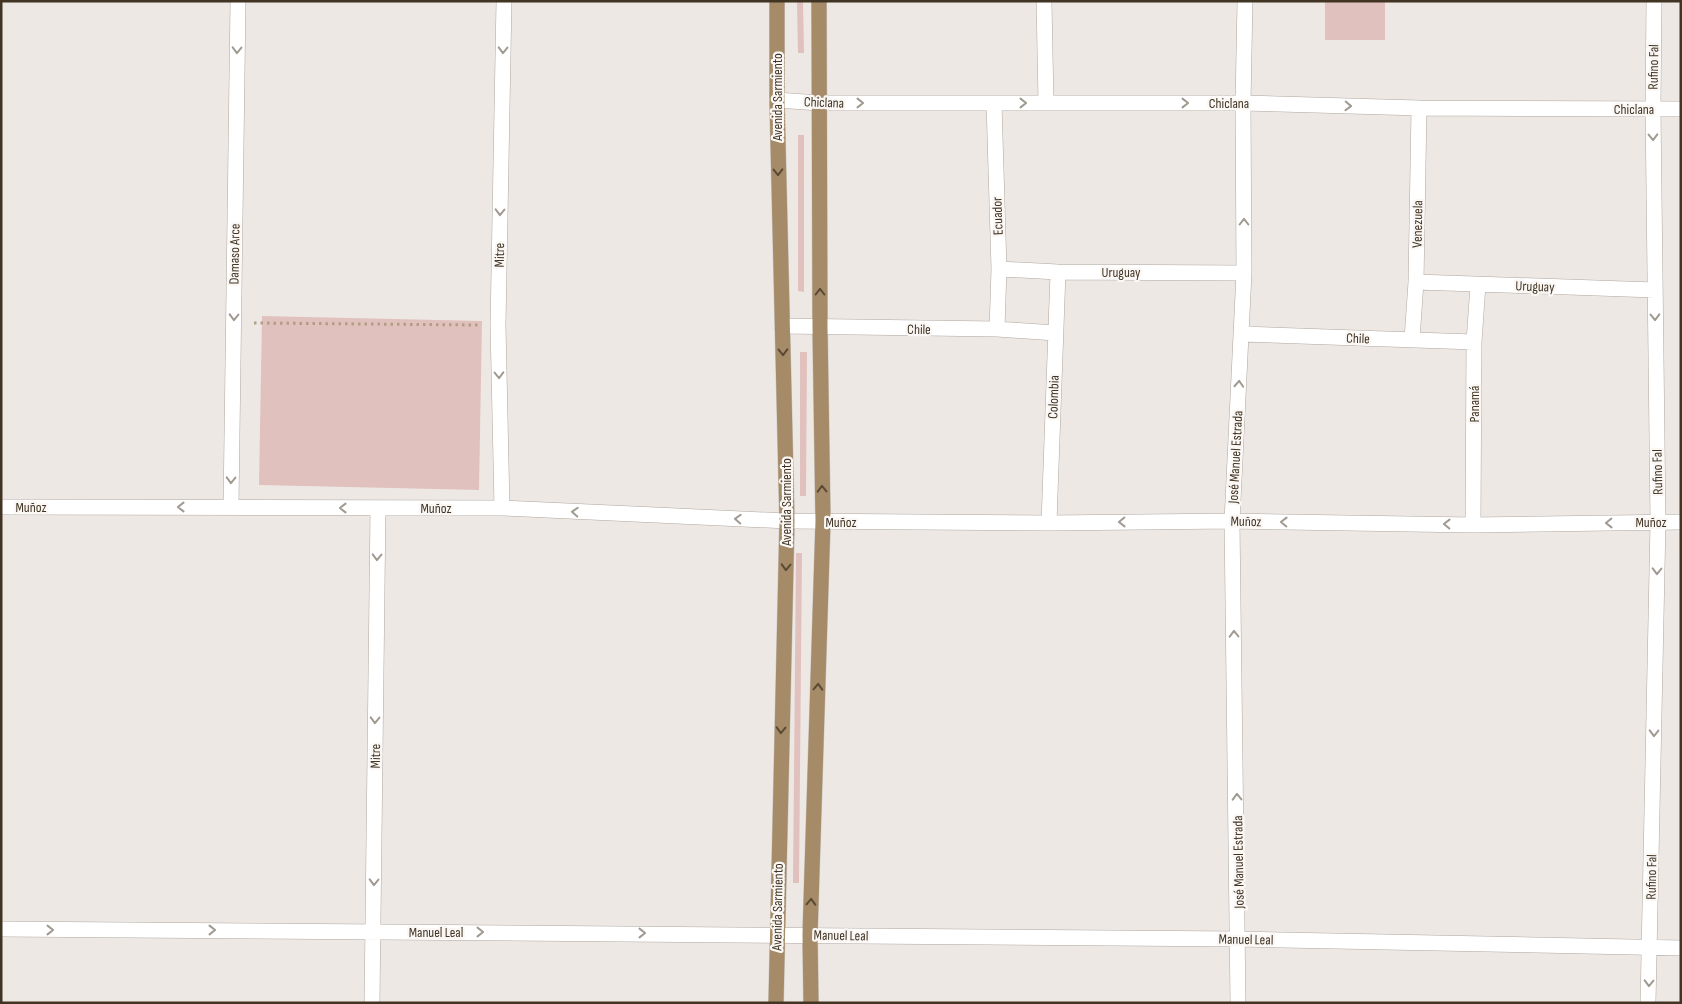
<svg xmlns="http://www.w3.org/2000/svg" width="1682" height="1004" font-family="'Sofia Sans Condensed',sans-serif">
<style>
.green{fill:#e0c1bd}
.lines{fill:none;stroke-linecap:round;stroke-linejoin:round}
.minor-casing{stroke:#b0a79f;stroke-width:16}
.major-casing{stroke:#cac6c1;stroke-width:16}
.path{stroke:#b39d84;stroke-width:3;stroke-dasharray:2.5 4;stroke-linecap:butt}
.minor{stroke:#fff;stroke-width:15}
.major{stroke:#a58b68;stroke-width:15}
.oneway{stroke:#a09a91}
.oneway2{stroke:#5a4a34}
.labels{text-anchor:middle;stroke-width:4.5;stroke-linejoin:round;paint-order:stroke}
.street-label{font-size:14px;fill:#413423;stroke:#faf7f5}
</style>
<rect width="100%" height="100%" fill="#eee8e5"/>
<path class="green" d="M 797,1 L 803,1 L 804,53 L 798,53 Z
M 1325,1 L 1385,1 L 1385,40 L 1325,40 Z
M 798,135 L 804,135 L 804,292 L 798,291 Z
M 262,316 L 482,321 L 479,490 L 259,485 Z
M 800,352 L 807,352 L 806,496 L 800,496 Z
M 796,553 L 802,553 L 799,883 L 793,883 Z"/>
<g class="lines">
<defs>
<path id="minor" d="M 1044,1 L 1046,103
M 777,100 L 819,103 L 1243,103 L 1419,108 L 1681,109
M 994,103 L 999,269 L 997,329
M 999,269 L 1058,272 L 1244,273
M 1416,282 L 1655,290
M 782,326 L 997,329 L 1055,333
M 1241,334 L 1474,342
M 1412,339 L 1416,282 L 1419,108
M 1,507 L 502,508 L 787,521 L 1049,523 L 1232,521 L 1473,525 L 1681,522
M 231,507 L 238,1
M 502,508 L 498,325 L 504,1
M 1049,523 L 1058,272
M 1473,525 L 1474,342 L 1478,285
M 1,929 L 1239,939 L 1681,948
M 372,1003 L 378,508
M 1238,1003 L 1232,521 L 1244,273 L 1243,103 L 1245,1
M 1648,1003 L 1658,522 L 1653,109 L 1654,1"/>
<path id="major" d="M 776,1003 L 787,521 L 777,100 L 777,1
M 811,1003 L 810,935 L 823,521 L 820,327 L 819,1"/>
</defs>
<use href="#minor" class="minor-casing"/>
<use href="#major" class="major-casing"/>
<path class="path" d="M 254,323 L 478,325"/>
<use href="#minor" class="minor"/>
<use href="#major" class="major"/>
</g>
<defs><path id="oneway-chevron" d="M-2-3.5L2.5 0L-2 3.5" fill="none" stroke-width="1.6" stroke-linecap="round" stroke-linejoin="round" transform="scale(1.25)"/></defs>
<g class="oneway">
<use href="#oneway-chevron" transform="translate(237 50) rotate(91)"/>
<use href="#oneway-chevron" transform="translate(503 50) rotate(91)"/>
<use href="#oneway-chevron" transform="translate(860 103)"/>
<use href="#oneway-chevron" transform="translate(1023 103)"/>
<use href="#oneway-chevron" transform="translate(1185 103)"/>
<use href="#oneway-chevron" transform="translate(1348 106) rotate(2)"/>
<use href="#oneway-chevron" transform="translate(1653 137) rotate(89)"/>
<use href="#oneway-chevron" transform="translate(500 212) rotate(91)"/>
<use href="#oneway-chevron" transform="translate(1244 222) rotate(-90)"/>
<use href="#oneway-chevron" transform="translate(234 317) rotate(91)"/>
<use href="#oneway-chevron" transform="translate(1655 317) rotate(89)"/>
<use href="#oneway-chevron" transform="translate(499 375) rotate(89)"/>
<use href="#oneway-chevron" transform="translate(1239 384) rotate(-87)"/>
<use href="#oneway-chevron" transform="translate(231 480) rotate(91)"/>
<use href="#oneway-chevron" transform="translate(181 507) rotate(-180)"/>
<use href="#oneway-chevron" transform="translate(343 508) rotate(-180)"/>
<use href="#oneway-chevron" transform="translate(575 512) rotate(-177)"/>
<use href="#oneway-chevron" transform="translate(738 519) rotate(-177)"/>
<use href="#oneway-chevron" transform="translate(1122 522) rotate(179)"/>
<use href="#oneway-chevron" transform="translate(1284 522) rotate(-179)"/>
<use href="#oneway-chevron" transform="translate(1609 523) rotate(179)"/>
<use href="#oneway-chevron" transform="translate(1447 524) rotate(-179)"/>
<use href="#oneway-chevron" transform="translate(377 557) rotate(91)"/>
<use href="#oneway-chevron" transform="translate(1657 571) rotate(91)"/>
<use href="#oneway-chevron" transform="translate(1234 634) rotate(-91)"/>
<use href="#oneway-chevron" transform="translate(375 720) rotate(91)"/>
<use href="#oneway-chevron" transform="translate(1654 733) rotate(91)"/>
<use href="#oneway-chevron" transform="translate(1237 797) rotate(-91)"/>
<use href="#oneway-chevron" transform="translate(374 882) rotate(91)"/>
<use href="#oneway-chevron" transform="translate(50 930)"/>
<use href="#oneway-chevron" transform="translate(212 930)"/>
<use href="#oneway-chevron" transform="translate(480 932)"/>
<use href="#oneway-chevron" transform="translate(642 933)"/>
<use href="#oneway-chevron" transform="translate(1649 983) rotate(91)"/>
</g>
<g class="oneway2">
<use href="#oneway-chevron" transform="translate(778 172) rotate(89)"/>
<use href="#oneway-chevron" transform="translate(820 292) rotate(-90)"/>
<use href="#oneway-chevron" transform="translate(783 352) rotate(89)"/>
<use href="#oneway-chevron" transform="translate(822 489) rotate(-91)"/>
<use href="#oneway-chevron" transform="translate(786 567) rotate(92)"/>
<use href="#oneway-chevron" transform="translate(818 687) rotate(-88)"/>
<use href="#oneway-chevron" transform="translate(781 730) rotate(92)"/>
<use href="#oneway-chevron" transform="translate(811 902) rotate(-88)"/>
</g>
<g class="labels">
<g class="street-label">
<text transform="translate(1653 67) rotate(-89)" y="5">Rufino Fal</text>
<text transform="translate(777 97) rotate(-90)" y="5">Avenida Sarmiento</text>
<text transform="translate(824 102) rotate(2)" y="5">Chiclana</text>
<text x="1229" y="108">Chiclana</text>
<text x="1634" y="114">Chiclana</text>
<text transform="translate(997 216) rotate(-92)" y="5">Ecuador</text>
<text transform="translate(1417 224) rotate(-89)" y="5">Venezuela</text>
<text transform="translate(234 254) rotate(-89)" y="5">Damaso Arce</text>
<text transform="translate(499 255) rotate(-89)" y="5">Mitre</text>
<text x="1121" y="277">Uruguay</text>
<text transform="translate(1535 286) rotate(2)" y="5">Uruguay</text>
<text transform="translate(919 329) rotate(1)" y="5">Chile</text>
<text transform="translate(1358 338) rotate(2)" y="5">Chile</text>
<text transform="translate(1053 397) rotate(-88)" y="5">Colombia</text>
<text transform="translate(1474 404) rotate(-90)" y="5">Panamá</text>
<text transform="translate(1235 457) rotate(-87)" y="5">José Manuel Estrada</text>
<text transform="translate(1657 472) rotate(-91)" y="5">Rufino Fal</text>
<text transform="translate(786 502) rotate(-90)" y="5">Avenida Sarmiento</text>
<text x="31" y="512">Muñoz</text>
<text x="436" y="513">Muñoz</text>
<text transform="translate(1246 521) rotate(1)" y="5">Muñoz</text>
<text x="841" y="527">Muñoz</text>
<text x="1651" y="527">Muñoz</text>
<text transform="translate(375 756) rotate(-89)" y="5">Mitre</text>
<text transform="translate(1238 862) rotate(-91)" y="5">José Manuel Estrada</text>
<text transform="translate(1651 877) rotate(-89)" y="5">Rufino Fal</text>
<text transform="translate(777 907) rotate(-89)" y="5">Avenida Sarmiento</text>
<text x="436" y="937">Manuel Leal</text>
<text transform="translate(841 935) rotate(1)" y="5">Manuel Leal</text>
<text transform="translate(1246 939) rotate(1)" y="5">Manuel Leal</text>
</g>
</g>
<rect width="1682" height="1004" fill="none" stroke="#413423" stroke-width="5"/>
</svg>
